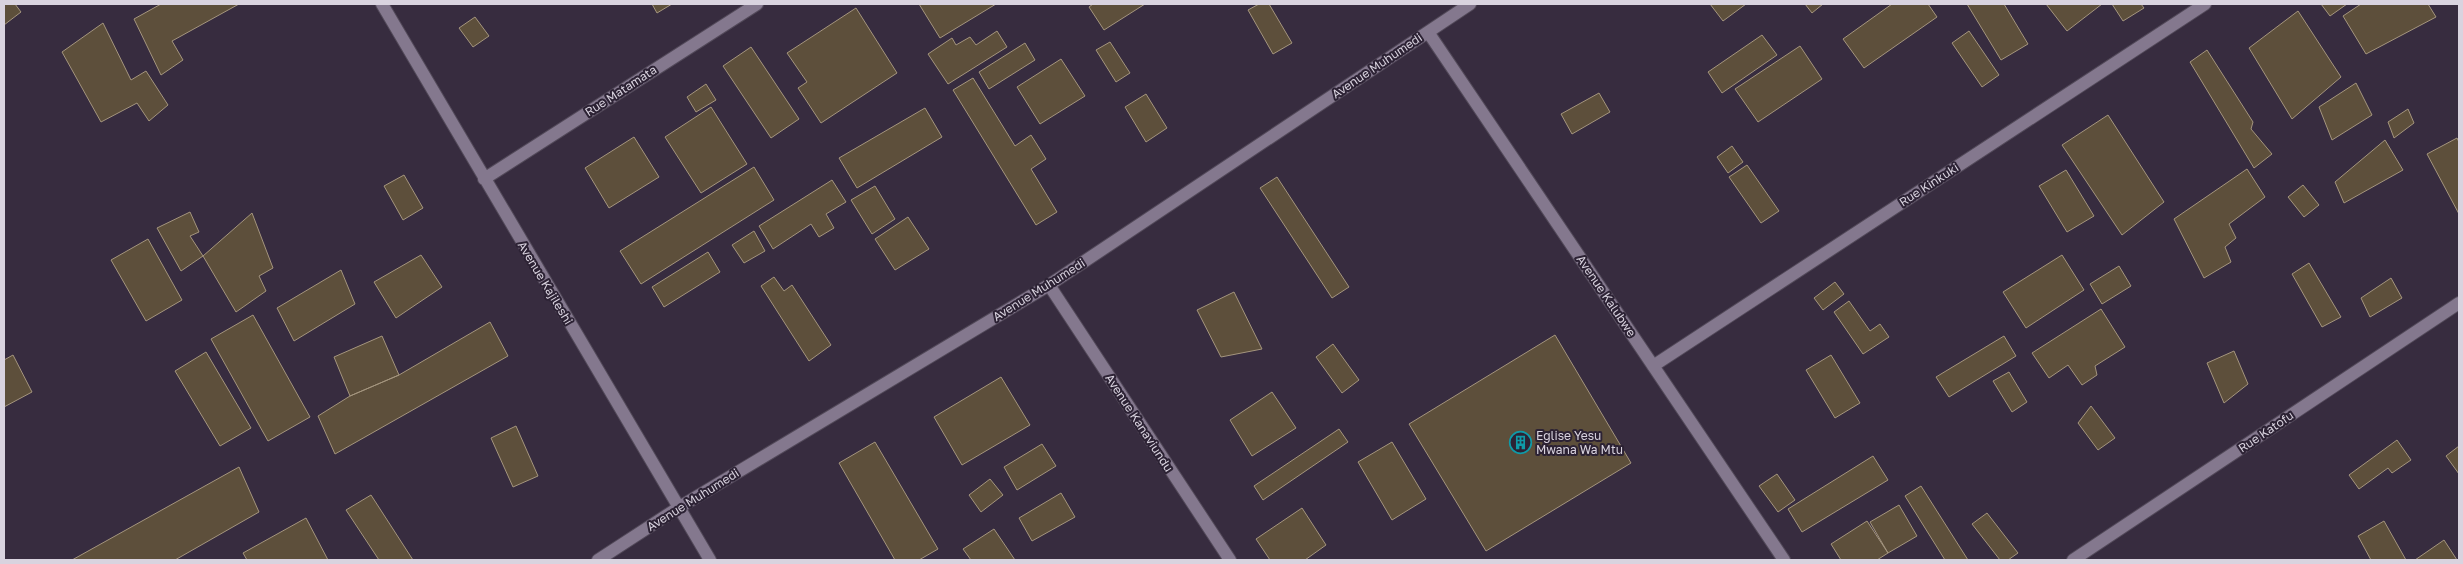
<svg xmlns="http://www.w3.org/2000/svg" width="2463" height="564" font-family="'Golos Text',sans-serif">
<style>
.building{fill:#5d4f3b;stroke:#a4957e}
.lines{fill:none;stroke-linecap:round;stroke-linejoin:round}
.minor-casing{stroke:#524959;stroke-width:14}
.minor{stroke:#84788e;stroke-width:12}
.labels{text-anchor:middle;stroke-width:4;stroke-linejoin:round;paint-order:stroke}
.street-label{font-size:12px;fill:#d9d3df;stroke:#2c2234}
.poi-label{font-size:12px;fill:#d9d3df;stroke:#2c2234;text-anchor:start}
</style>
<rect width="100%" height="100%" fill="#372c3f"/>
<path class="building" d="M 4,4 L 15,4 L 21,12 L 4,25 Z
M 161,4 L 239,4 L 172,41 L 183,60 L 161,75 L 134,19 Z
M 652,4 L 672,4 L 657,13 Z
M 919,4 L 996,4 L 940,38 Z
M 1093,4 L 1145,4 L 1104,30 L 1089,7 Z
M 1259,4 L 1269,4 L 1292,43 L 1273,54 L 1248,10 Z
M 1710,4 L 1746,4 L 1723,21 Z
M 1805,4 L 1823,4 L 1812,13 Z
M 1892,4 L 1928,4 L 1937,17 L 1864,68 L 1843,39 Z
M 1967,4 L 2004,4 L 2028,44 L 2001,60 Z
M 2046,4 L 2102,4 L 2067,31 Z
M 2112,4 L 2141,4 L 2144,8 L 2123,21 Z
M 2321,4 L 2347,4 L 2330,16 Z
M 2361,4 L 2428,4 L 2436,17 L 2366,54 L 2343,16 Z
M 856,8 L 897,73 L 821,123 L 798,88 L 807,82 L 787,53 Z
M 2298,11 L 2341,77 L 2292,119 L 2249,48 Z
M 475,17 L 489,36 L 473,47 L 459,28 Z
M 103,23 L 131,80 L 146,71 L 168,105 L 149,121 L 137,103 L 101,122 L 62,52 Z
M 997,31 L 1007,47 L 948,84 L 928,54 L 952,38 L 956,45 L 970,37 L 976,45 Z
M 1969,31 L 1999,75 L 1982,87 L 1952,43 Z
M 1762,35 L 1777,55 L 1722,93 L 1708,72 Z
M 1110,42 L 1130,73 L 1116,82 L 1096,50 Z
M 1025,43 L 1035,60 L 989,89 L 979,72 Z
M 1800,46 L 1822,79 L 1758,122 L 1735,89 Z
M 751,47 L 799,119 L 771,138 L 723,66 Z
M 2207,50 L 2253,122 L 2251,129 L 2272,154 L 2254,168 L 2190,62 Z
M 1061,59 L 1085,96 L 1040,124 L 1017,87 Z
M 973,78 L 1015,146 L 1031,135 L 1046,159 L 1031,169 L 1057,212 L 1036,225 L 953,90 Z
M 2356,83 L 2372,115 L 2332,140 L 2319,107 Z
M 706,84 L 716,100 L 696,112 L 687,97 Z
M 1599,93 L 1610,112 L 1572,134 L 1561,114 Z
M 1146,94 L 1167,128 L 1146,142 L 1125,107 Z
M 711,107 L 747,164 L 701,193 L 665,137 Z
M 925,108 L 942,137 L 857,188 L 839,158 Z
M 2408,109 L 2414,123 L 2394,138 L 2388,122 Z
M 2108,115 L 2164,202 L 2122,235 L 2062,145 Z
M 634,137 L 659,177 L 609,208 L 585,168 Z
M 2457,138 L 2459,142 L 2459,214 L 2427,154 Z
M 2385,140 L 2403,170 L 2344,203 L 2335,182 Z
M 1732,146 L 1743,162 L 1728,173 L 1717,157 Z
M 1747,165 L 1779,211 L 1761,223 L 1729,177 Z
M 754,167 L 774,200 L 641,284 L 620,251 Z
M 2247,169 L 2265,197 L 2229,224 L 2236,238 L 2225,247 L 2231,262 L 2204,278 L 2174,219 Z
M 2066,170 L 2094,216 L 2067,232 L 2039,186 Z
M 404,175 L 423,208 L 403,220 L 384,186 Z
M 1277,177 L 1349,287 L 1332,298 L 1260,188 Z
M 832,180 L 846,202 L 826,214 L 834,228 L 819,237 L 811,224 L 773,249 L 759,226 Z
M 2303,185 L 2319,205 L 2304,217 L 2288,197 Z
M 875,186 L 895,219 L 872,234 L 851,200 Z
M 190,212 L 199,232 L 190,236 L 203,256 L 181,271 L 157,228 Z
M 252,213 L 273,268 L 259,276 L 266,291 L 236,312 L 203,256 Z
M 908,217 L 929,249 L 895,270 L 875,239 Z
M 754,231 L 765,251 L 744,263 L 732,245 Z
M 148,239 L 182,300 L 146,321 L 111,260 Z
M 708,252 L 720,272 L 664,307 L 652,287 Z
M 421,255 L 442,287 L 396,318 L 374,282 Z
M 2062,255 L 2084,290 L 2026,328 L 2003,292 Z
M 2309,263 L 2341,317 L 2322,327 L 2292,274 Z
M 2119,266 L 2131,286 L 2102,304 L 2090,284 Z
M 341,270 L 355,304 L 294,341 L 277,308 Z
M 774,277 L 784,291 L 792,285 L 831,345 L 809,361 L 761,286 Z
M 2391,278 L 2402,298 L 2370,317 L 2361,298 Z
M 1835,282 L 1844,294 L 1823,310 L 1814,298 Z
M 1234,292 L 1262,349 L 1221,357 L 1197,310 Z
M 1849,301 L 1870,331 L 1880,324 L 1889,337 L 1863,354 L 1834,312 Z
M 2101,309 L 2125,347 L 2095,366 L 2097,375 L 2082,385 L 2068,365 L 2049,378 L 2032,353 Z
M 253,315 L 310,417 L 268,441 L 211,339 Z
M 490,322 L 508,356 L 335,454 L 318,416 L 350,396 L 399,375 Z
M 1555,335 L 1631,463 L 1486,551 L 1409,424 Z
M 382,336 L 399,375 L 350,396 L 334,357 Z
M 2004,336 L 2016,356 L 1949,397 L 1936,377 Z
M 1333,344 L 1359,380 L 1342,393 L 1316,357 Z
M 2234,351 L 2248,384 L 2224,403 L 2207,363 Z
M 206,352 L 251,428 L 220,446 L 175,371 Z
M 13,355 L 32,392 L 4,407 L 4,360 Z
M 1831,355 L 1860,403 L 1835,418 L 1806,370 Z
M 2009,372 L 2027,402 L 2012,412 L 1993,381 Z
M 1001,377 L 1030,425 L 962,465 L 934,417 Z
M 1272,392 L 1296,428 L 1252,456 L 1230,420 Z
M 2091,406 L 2115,438 L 2098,450 L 2078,423 Z
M 516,426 L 538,476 L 513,487 L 491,438 Z
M 1339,429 L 1348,442 L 1263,500 L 1254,486 Z
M 2397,440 L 2411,460 L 2392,473 L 2388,468 L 2359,489 L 2349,475 Z
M 875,442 L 938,549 L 919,560 L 895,560 L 839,463 Z
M 1392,442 L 1426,499 L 1392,520 L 1358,462 Z
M 1042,444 L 1056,466 L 1017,490 L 1004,467 Z
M 2459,446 L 2459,474 L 2446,456 Z
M 1873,456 L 1888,480 L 1802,532 L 1788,509 Z
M 239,467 L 259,512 L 175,560 L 72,560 Z
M 1777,474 L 1795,500 L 1778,512 L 1759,486 Z
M 990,479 L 1003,495 L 981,512 L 969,495 Z
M 1921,486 L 1968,560 L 1945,560 L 1905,496 Z
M 1061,493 L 1075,517 L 1032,541 L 1019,518 Z
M 371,495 L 413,560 L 379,560 L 346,510 Z
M 1899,505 L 1917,536 L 1888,553 L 1870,522 Z
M 1302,508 L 1326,545 L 1305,560 L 1270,560 L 1256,539 Z
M 1987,513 L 2018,553 L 2008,560 L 2000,560 L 1972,524 Z
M 306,518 L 328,560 L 247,560 L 243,553 Z
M 1867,521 L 1888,553 L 1877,560 L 1841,560 L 1831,544 Z
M 2384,521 L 2406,560 L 2371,560 L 2358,536 Z
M 994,529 L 1015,560 L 971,560 L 963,549 Z
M 2444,540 L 2457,560 L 2415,560 Z"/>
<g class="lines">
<defs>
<path id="minor" d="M 382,4 L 710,560
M 1428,32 L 1784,560
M 484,179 L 757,4
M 1049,285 L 1230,560
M 1653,366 L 2205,4
M 598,560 L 678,508 L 1049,285 L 1470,4
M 2073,560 L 2459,303"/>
</defs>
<use href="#minor" class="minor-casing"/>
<use href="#minor" class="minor"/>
</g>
<defs>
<symbol id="building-ring" viewBox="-11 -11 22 22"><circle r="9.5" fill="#2c2234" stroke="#0f9aa8" stroke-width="1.5"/><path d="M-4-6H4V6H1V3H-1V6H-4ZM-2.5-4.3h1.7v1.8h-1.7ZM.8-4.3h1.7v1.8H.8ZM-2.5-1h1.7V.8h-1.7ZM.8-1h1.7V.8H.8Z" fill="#0f9aa8"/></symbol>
</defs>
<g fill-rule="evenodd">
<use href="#building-ring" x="1508" y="430" width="25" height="25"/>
</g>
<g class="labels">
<g class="street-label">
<text transform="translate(1377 66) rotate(-34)" y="4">Avenue Muhumedi</text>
<text transform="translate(621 91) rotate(-33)" y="4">Rue Matamata</text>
<text transform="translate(1929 185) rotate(-33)" y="4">Rue Kinkuki</text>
<text transform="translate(545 283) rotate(59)" y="4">Avenue Kajileshi</text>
<text transform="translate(1039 290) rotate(-32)" y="4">Avenue Muhumedi</text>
<text transform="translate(1606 296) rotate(56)" y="4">Avenue Kalubwe</text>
<text transform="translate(1139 423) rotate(57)" y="4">Avenue Kanaviundu</text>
<text transform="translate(2266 432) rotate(-34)" y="4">Rue Katofu</text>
<text transform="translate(693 500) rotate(-32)" y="4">Avenue Muhumedi</text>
</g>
<g class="poi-label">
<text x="1536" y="440">Eglise Yesu<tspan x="1536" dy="14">Mwana Wa Mtu</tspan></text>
</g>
</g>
<rect width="2463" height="564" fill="none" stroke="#d9d3df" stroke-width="10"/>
</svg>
